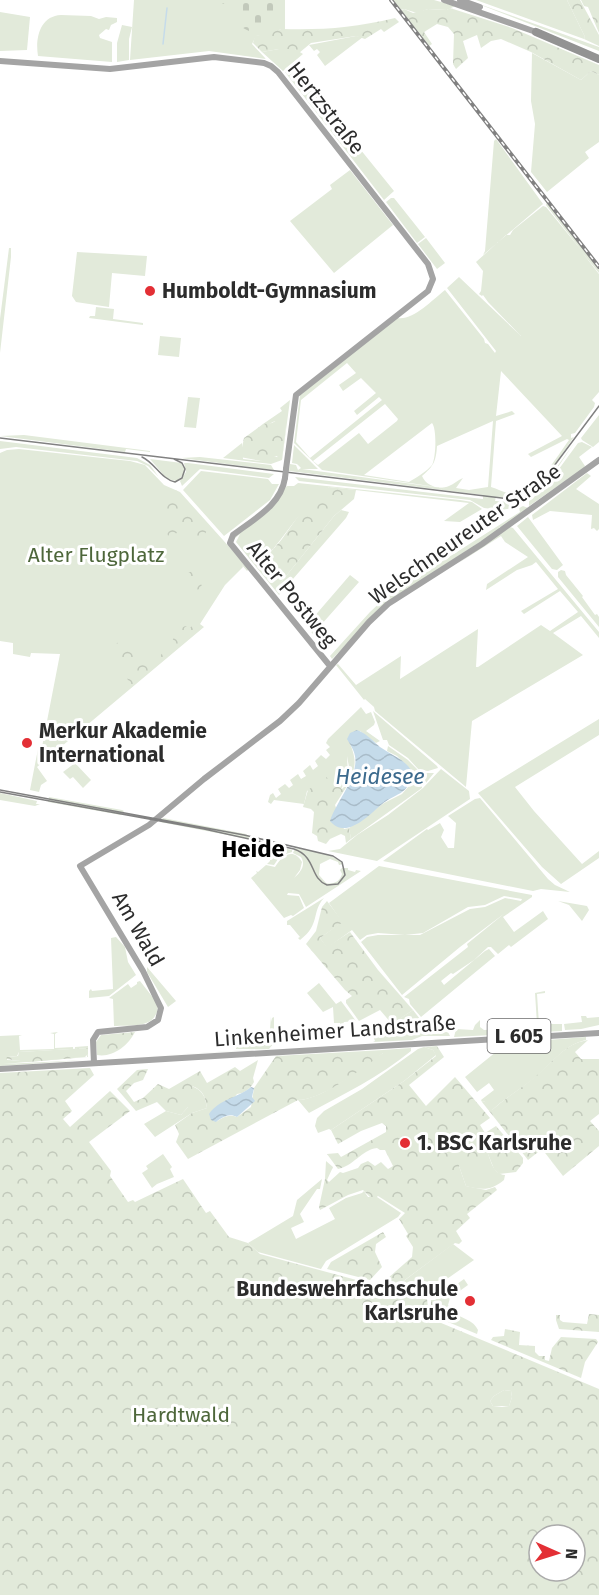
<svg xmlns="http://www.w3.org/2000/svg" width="599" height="1595" font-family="'Fira Sans',sans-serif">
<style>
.green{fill:#e2eada;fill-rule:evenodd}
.forest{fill:url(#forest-crowns);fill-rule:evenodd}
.cemetery{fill:url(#cemetery-stones)}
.water{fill:url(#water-waves)}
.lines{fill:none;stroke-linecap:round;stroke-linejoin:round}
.stream{stroke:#c5dbea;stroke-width:1.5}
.major{stroke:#a4a4a4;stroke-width:6}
.highway{stroke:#939393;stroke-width:8}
.tram{stroke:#818181;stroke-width:1.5}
.rail-casing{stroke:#818181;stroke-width:4}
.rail{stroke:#fff;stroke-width:1.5;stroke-dasharray:4.5;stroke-linecap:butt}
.major-bridge{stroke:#a4a4a4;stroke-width:6}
.poi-dot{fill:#e32f35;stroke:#fff;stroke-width:2}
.labels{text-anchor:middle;stroke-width:6;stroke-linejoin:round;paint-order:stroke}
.shield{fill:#fff;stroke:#6b6b6b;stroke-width:1.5}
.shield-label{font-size:20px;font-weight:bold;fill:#2c2c2c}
.street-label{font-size:21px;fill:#2c2c2c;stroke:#fff}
.poi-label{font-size:21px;font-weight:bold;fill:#2c2c2c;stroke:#fff;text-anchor:start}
.park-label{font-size:21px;fill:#4e673b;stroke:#fff}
.water-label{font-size:22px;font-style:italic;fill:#3c6a8d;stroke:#fff}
.quarter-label{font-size:24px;font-weight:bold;fill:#000;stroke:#fff}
</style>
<defs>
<pattern id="forest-crowns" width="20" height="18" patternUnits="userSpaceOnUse" patternTransform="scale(1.5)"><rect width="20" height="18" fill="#e2eada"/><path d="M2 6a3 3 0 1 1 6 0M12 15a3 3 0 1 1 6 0" fill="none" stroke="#c2c9bb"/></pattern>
<pattern id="cemetery-stones" width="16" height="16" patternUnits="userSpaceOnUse" patternTransform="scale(1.5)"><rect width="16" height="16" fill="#e2eada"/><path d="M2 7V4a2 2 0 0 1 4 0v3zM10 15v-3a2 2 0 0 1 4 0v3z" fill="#c2c9bb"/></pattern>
<pattern id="water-waves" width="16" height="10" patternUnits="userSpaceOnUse" patternTransform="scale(1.5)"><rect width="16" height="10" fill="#c5dbea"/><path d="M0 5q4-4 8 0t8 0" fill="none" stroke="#a9bcc9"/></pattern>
</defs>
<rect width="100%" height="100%" fill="#fff"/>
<path class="green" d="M 134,0 L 285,0 L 285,31 L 281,29 L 270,34 L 256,36 L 252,44 L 266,59 L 209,51 L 130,60 Z
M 393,0 L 434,0 L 455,6 L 447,10 L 428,9 L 417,13 L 404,9 L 401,10 Z
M 468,0 L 599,47 L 599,51 Z
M 476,0 L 567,0 L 585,37 L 584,39 Z
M 0,12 L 30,17 L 27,50 L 0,51 Z
M 61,15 L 91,16 L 99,19 L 106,17 L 117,18 L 117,22 L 111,25 L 109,30 L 106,29 L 99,35 L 100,38 L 112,42 L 112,62 L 38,56 C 35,38 40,16 61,15 Z
M 122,25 L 132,27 L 129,39 L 129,60 L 117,62 L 117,43 Z
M 356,36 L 363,37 L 325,66 L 317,55 L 320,52 L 317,49 L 314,51 L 309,45 Z
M 279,49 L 295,49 L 303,54 L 283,71 L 262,52 Z
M 532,53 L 581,80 L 591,71 L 599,75 L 599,142 L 585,152 L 589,158 L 547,192 L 531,172 L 535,124 L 531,101 Z
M 292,66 L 336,121 L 329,126 L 326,125 L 285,72 Z
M 339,123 L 394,191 L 384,200 L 330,130 Z
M 496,139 L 543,204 L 483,255 L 485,251 L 494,141 Z
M 350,170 L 393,225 L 334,273 L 290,221 L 332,189 L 330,185 Z
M 391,198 L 394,198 L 425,237 L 417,243 L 386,202 Z
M 547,202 L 599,269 L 599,273 L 581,251 L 599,274 L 599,392 L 592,400 L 595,403 L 594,407 L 575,433 L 571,434 L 571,438 L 574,437 C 552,467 539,500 496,497 L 495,501 C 540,506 554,471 577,439 L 541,489 L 518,507 L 501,510 L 484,508 L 470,500 L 299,481 L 295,477 L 483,499 L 483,495 L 289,471 L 290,464 L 296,465 L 298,470 L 301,468 L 297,464 L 292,463 L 294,445 L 318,469 L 302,469 L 450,489 L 322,470 L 294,443 L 300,395 L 397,318 C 413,321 431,301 445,290 L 484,339 L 485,343 L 488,344 L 495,353 L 496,351 L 447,288 L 459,277 L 521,336 L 488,302 L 483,295 L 482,296 L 479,294 L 481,291 L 483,271 L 476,262 L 506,235 L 510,235 L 513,230 L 543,206 L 546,207 L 581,250 L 546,205 ZM 347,363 L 356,373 L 339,385 L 343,391 L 361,378 L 376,393 L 354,411 L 357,415 L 379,397 L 382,400 L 310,458 L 296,442 L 301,400 ZM 501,371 L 562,436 L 528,454 L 531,457 L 567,439 L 569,440 C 557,456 536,494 514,494 C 506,494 498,489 491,487 L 496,421 L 515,414 L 512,411 L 496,416 ZM 385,404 L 398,419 L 397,421 L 368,444 L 359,433 L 318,465 L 313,461 ZM 493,421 L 488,487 L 469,490 L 456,488 L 463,478 C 458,480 454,484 449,486 C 439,490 426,486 422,476 C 434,466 436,461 437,446 ZM 432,423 C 437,429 436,458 432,465 C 427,471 416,478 409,482 L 364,475 Z
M 426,238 L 445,263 L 437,269 L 418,244 Z
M 9,248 L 11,248 L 11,257 L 0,353 L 0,319 Z
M 77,252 L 147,256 L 145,276 L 112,273 L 109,307 L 76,302 L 72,296 Z
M 96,307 L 114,309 L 113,319 L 143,323 L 143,325 L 89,318 L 90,316 L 95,316 Z
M 160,336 L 181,338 L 179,357 L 158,355 Z
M 188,397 L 200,398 L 196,428 L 184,427 Z
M 290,400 L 282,460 L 271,464 L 223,458 L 242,443 L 243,459 L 260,461 L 272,456 L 282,458 L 286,427 L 275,421 L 267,425 L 263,424 L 282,411 L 280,408 Z
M 599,415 L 599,442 L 593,447 L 582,440 L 581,438 Z
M 24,435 L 150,451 L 150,452 L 126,449 L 125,452 L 0,436 Z
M 0,441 L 137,458 L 150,465 L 158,476 L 148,466 L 137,461 L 16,447 L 0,449 Z
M 582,442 L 592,447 L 579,457 L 585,466 L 584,468 L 529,506 L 529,501 L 545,488 L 578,443 Z
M 19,449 L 130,461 L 145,465 L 164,485 L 180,492 L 249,569 L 247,571 L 242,565 L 243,567 L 225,585 L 200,624 L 204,627 L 37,767 L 47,781 L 41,785 L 39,792 L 30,790 L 38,749 L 41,752 L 60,654 L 31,653 L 30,657 L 13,654 L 13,643 L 0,641 L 0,453 L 7,450 Z
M 200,457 L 271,465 L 274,470 L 181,458 Z
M 150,459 L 182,463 L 185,469 L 184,474 L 177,481 L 167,479 Z
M 184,463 L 188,463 L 274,474 L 269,478 L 200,469 L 182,486 L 180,481 L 186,472 Z
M 201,471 L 268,479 L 272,484 L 279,484 L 270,500 L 224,536 L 183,490 Z
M 587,473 L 591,476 L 576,489 L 599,504 L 599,529 L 597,531 L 594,528 L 591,529 L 592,515 L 550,511 L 533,520 L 532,515 Z
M 298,483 L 460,500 L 472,502 L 482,509 L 460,522 L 444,521 L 469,503 L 329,487 C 308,503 297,518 281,539 C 274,549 264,558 257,568 L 236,542 L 240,534 L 234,539 L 234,538 L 287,486 L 294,486 Z
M 523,506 L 528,508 L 502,528 L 499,527 L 500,529 L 395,597 L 332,659 L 330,656 L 370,612 L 386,597 L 520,512 L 519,508 Z
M 341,510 L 349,512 L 346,518 L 279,595 L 275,590 L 334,516 Z
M 528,517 L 563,565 L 557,570 L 552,569 L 517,526 Z
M 510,527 L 513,528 L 599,632 L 599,638 L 581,616 L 553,633 L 583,655 L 472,721 L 466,787 L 375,711 L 374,707 L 365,699 L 364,700 L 336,665 L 338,664 L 356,685 L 401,656 L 400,679 L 478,629 L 476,667 L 478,667 L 541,625 L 550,631 L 578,612 L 560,591 L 524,614 L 521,611 L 558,589 L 536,562 L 532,565 L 517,570 L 486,590 L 487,584 L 528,557 L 505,542 L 501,536 L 457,564 Z
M 561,570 L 565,571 L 566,575 L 583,596 L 582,597 L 595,615 L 597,614 L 599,617 L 599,627 L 558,577 L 558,572 Z
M 350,575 L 359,582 L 313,634 L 306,626 Z
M 361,707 L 366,714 L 371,712 L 375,722 L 374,725 L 366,731 L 380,741 L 376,743 L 360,731 L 348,739 C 357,759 357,766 347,786 L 346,785 L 350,772 L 347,756 L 348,776 L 341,789 L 328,780 L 307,791 L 304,804 L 274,800 L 271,804 L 268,802 L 270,795 L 273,793 L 276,798 L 281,794 L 278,789 L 285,784 L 289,788 L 293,785 L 290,780 L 298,774 L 301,779 L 306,776 L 303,771 L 310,765 L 313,770 L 318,766 L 315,761 L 321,755 L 326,759 L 330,755 L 326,750 L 330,747 L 326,743 L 328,739 Z
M 373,711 L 437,766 L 438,768 L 428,771 L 419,770 L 408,758 L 389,745 L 387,740 L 383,740 Z
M 599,719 L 599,735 L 515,787 L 534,811 L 582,864 L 599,851 L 599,858 L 561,884 L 542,867 L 478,793 Z
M 388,746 L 408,760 L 421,773 L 434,773 L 425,784 L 422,779 L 422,788 L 351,839 L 349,828 L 384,803 L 402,794 L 408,787 L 413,773 L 397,756 L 387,751 Z
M 75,763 L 91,780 L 83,788 L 73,777 L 70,779 L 63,772 Z
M 441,769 L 469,791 L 470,799 L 377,861 L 328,851 L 340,849 L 357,835 L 388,815 L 423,788 Z
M 0,793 L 37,801 L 36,804 L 40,804 L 35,806 L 0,800 Z
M 49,797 L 122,810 L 124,811 L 121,815 L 48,802 Z
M 480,798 L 548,879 L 555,885 L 570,892 L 541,889 L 533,891 L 383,861 L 427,829 L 428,830 L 440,823 L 444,830 L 441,837 L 448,848 L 454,848 L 456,823 L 448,816 L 475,799 Z
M 163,818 L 246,834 L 251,838 L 243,838 L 160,822 Z
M 255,841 L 292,850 L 292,852 L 280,856 L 274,865 L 267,864 L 270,861 L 269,847 L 254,843 Z
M 295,848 C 310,852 333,852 343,864 L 339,865 L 338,862 L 330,859 L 320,864 L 319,875 L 326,883 C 334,885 340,881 342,874 L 340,870 L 342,868 L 348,868 L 348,870 L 355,872 L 356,870 L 361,871 L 306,907 L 299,894 L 288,893 L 287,895 L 299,896 L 304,908 L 293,916 L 291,915 L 284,918 L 251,878 L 257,873 L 256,871 L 258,872 L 266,865 L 275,867 C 282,856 293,847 302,862 L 300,870 L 294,878 C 301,872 306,865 301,857 L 293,853 Z
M 379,866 L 532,895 L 532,897 L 503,917 L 514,932 L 543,911 L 548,919 L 511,947 L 509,945 L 498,954 L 491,947 L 488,947 L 474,960 L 453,974 L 451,973 L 441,981 L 444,985 L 485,951 L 489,949 L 495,956 L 421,1017 L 410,1004 L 409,999 L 404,997 L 468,947 L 467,944 L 505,913 L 460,947 L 402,995 L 361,942 L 367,937 L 378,935 L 420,935 L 470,909 L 485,907 L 505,898 L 521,901 L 522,899 L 504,896 L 485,905 L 468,907 L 423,933 L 405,935 L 378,933 L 367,935 L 360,940 L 352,930 L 327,948 L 320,938 L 342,922 L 329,903 Z
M 324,898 C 311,912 321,924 300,940 L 298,938 L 300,937 L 290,925 L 287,925 L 287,921 Z
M 558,901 L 587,906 L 589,910 L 582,921 L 569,905 Z
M 116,937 L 125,947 L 128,962 L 136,975 L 109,996 L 89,998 L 89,991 L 91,989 L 92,991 L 113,989 L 111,938 Z
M 147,967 L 176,1001 L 168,1007 L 147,972 Z
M 140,981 L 158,1004 C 158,1029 133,1025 114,1026 L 113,999 L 109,998 L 128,984 L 131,988 L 137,984 L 137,982 Z
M 319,983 L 336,1004 L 341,1001 L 356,1021 L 344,1022 L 342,1026 L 340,1026 L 340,1023 L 334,1023 L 333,1007 L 323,1012 L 307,993 Z
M 545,991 L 545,993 L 537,994 L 539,1024 L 562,1024 L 562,1031 L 454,1037 L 456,1029 L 473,1030 L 475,1025 L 480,1020 L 480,1027 L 484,1030 L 518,1028 L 518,1033 L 521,1025 L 537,1024 L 535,993 Z
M 413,1010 L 420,1019 L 425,1033 L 448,1032 L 450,1036 L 422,1036 L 412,1040 L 373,1042 L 375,1041 L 373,1036 Z
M 271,1016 L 271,1022 L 272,1018 L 274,1017 L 274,1043 L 269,1049 L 138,1057 L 265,1049 L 236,1049 L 236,1043 L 239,1045 L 269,1043 Z
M 581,1016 L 586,1016 L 587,1018 L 599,1017 L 599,1025 L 581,1029 L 599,1028 L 565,1030 L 564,1024 L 582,1022 Z
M 58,1032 L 55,1034 L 55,1048 L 73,1047 L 73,1049 L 19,1052 L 17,1056 L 7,1057 L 7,1060 L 28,1061 L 85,1057 L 87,1057 L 88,1048 L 75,1049 L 75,1047 L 88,1046 L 88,1057 L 3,1064 L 87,1060 L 0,1066 L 0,1036 L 22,1035 L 19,1036 L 20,1050 L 54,1049 L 54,1034 L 50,1033 Z
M 586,1037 L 586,1040 C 565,1044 552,1063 537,1076 C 522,1088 505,1098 491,1111 L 484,1101 L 482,1102 L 481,1100 L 494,1090 L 489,1083 L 477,1092 L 465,1077 L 507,1043 Z
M 424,1047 L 433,1050 L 436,1055 L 404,1081 L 331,1130 L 329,1129 L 318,1133 L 315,1126 L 317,1118 L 324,1111 L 362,1089 L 418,1049 Z
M 411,1048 L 411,1051 C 378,1078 345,1093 309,1113 L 298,1100 C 322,1100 362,1067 383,1053 L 383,1050 Z
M 192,1086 C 203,1091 205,1096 207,1108 L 192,1113 L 155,1137 L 144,1124 L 166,1111 L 181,1115 L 188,1107 Z
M 486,1149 C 491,1159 492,1174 505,1175 L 504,1180 C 491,1191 482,1190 466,1186 L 459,1166 L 459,1156 Z
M 163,1154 L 172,1167 L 170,1169 L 174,1177 L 157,1184 L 152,1188 L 142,1173 L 148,1169 L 146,1166 Z
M 322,1179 L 320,1189 L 317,1189 L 300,1214 L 304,1222 L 291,1228 L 296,1239 L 335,1219 L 329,1208 L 346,1198 L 362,1193 L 364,1191 L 368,1197 L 377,1197 L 401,1213 L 398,1217 L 326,1261 L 321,1269 L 258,1252 L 248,1243 L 293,1216 L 297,1200 Z
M 453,1244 L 474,1260 L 424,1295 L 397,1286 Z
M 504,1390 L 511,1391 L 512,1397 L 509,1406 L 493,1406 L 490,1401 L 494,1396 Z"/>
<path class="forest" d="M 567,0 L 580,0 L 599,35 L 599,46 L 584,39 L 585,37 Z
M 581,0 L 599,0 L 599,33 L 588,7 L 584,6 Z
M 450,8 L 512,28 L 599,65 L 599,75 L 591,71 L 581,80 L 531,52 L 501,39 L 491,41 L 481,48 L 477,35 L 463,41 L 468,58 L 456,69 L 453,64 L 454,34 L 448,27 L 437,24 L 424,32 L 432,44 L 429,46 L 401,11 L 404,9 L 413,13 L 428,9 L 447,10 Z
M 395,18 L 399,22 L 384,32 L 381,29 L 365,39 L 356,36 L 311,43 L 299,53 L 295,49 L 279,49 L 262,52 L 253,43 L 255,36 C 262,35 279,29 282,29 C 324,30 353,28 395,18 Z
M 282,417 L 284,418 L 286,427 L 282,460 L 279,460 L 277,456 L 261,461 L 240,457 L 244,438 L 263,424 L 272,423 Z
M 329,487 L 356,490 L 354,499 L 334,516 L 275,590 L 257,568 C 264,558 274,549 282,539 C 295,521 309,497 329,487 Z
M 176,490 L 208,527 L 202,542 L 191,544 L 187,541 L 183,542 L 179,535 L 181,531 L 180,530 L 177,533 L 168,536 L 167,533 C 171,528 171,523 169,517 L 154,511 L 155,505 Z
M 192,571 L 200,577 L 202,588 L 193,592 C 187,587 184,582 186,574 Z
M 198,619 L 199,620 L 191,633 L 132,685 L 106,652 L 121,640 L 134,644 L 133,652 L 136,656 L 157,659 L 172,643 L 176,629 L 186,626 L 189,629 Z
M 326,777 L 342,789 L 346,785 L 347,786 L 335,805 L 344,829 L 349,828 L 351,839 L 346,843 L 345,836 L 341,834 L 330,839 L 326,844 L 318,841 L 317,836 L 312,833 L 314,812 L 311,809 L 303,807 L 308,790 Z
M 327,901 L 343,922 L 320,938 L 327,947 L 350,932 L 378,970 L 413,1010 L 392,1024 L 380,1010 L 359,1021 L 346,1003 L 346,1000 L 352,996 L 345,990 L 306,944 L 316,931 L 322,907 Z
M 135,1032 C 128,1046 112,1058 97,1055 L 96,1042 L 101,1035 Z
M 588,1040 L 575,1052 L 581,1059 L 599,1059 L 599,1114 L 590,1121 L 599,1131 L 599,1146 L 563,1176 L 542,1149 L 528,1160 L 482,1102 L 484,1101 L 492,1110 C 505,1098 522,1088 536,1076 C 554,1062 563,1044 588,1040 Z
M 437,1046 L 444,1057 L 409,1085 L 426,1106 L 455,1077 L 490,1118 L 480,1125 L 485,1133 L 496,1126 L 523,1158 L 523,1163 L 516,1172 L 499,1174 L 494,1169 L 486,1149 L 483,1151 L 480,1160 L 474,1163 L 467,1161 L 464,1156 L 459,1157 L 459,1166 L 466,1186 L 486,1190 L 495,1187 L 497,1190 L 467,1214 L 470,1218 L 456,1231 L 462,1241 L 459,1244 L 455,1243 L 398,1285 L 424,1295 L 421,1296 L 386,1284 L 387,1279 L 412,1257 L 413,1247 L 406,1236 L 408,1234 L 399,1219 L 405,1213 L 378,1196 L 373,1200 L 363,1190 L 348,1195 L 320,1210 L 319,1207 L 325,1179 L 326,1161 L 333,1167 L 327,1180 L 329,1182 L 340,1172 L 343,1173 L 358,1168 L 361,1164 L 368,1161 L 375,1166 L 381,1162 L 388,1169 L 393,1166 L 385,1150 L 380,1150 L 377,1148 C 361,1150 354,1166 338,1169 L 327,1154 L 338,1153 L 341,1157 L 386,1132 L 386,1126 L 382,1123 L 361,1131 L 338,1144 L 331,1130 L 404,1081 L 436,1056 L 433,1050 L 424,1047 Z
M 88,1048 L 88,1054 L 85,1057 L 28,1062 L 6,1059 L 7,1057 L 18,1056 L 19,1052 Z
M 383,1050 L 383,1053 L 377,1058 C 357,1072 321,1100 298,1100 L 188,1159 L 176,1142 L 179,1134 L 175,1125 L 192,1113 L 207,1108 C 205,1096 203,1090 192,1086 L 194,1105 L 188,1107 L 181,1115 L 166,1111 L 157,1102 L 136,1111 L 117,1089 L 137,1070 L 148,1069 L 143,1080 L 134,1083 L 126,1091 L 134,1102 L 143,1098 L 158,1084 L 169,1089 L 200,1071 L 207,1083 L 235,1067 L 240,1071 L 258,1060 L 253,1078 L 254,1082 C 250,1089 245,1093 237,1094 L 216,1122 C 223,1117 229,1114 237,1117 L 251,1107 L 254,1088 L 276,1056 Z
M 90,1068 L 94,1075 L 65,1101 L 72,1111 L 63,1119 L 70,1127 L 110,1091 L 130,1111 L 89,1142 L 111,1171 L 110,1176 L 128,1202 L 133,1200 L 135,1202 L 183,1179 L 206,1213 L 210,1211 L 229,1237 L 248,1243 L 260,1254 L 427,1299 L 429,1316 L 434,1320 L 599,1389 L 599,1595 L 0,1595 L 0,1073 ZM 504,1390 L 511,1391 L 512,1397 L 509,1406 L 502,1407 L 493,1406 L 490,1401 L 494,1396 ZM 539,1535 L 575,1535 L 575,1571 L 539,1571 Z
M 383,1232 L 386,1237 L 376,1244 L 375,1252 L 382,1267 L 370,1280 L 327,1269 L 331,1262 Z
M 464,1279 L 468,1285 L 450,1298 L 448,1305 C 458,1321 471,1316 478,1330 L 477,1334 L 431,1315 L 431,1300 L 435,1300 Z
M 589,1314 L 599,1315 L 599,1332 L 559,1329 L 556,1320 L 556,1315 L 560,1315 L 560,1320 L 563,1322 L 587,1324 Z
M 505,1329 L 520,1332 L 519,1345 L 535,1346 L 535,1352 L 539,1356 L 545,1356 L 545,1360 L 549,1361 L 552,1348 L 561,1337 L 596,1339 L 598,1342 L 585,1362 L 581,1378 L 491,1340 L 493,1337 L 504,1336 Z"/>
<path class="cemetery" d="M 220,0 L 278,0 L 279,10 L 272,17 L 274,22 L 271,26 L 261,25 L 251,32 L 243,28 L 237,7 L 230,3 L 223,4 Z"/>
<path class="water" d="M 357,730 C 367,734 372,740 380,747 C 393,756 405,759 413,773 C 407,797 396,792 381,805 C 368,816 346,840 330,821 C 336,802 359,776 355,756 C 354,750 350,744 347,739 L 350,733 Z
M 251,1087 L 254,1088 L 252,1097 L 255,1101 L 237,1117 C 229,1113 223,1117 216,1122 L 211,1120 L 209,1114 C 219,1099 238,1098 251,1087 Z"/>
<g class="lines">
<path class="stream" d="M 163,44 L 167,8"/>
<path class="major" d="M 444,0 L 536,32
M 460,0 L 480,7
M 0,61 L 110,69 L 214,57 L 264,63 L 271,66 L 278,72 L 428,264 L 433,279 L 428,291 L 296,395 L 286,469
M 285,478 C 281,505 254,519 233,535 L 230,543 L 330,666
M 94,1063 L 93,1040 L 98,1032 L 147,1027 L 158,1020 L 161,1008 L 143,971 L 80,866 L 149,825 L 204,779 L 280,721 L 299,703 L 369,622 L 388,604 L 482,544 L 599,460
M 0,1069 L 599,1033"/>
<path class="highway" d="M 536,32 L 599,59"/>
<path class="tram" d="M 0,438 L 511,499 L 527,495 L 539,486 L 599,406
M 142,457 C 155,463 161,479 175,482 L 182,478 L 185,469 L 182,463 L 174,459
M 0,790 L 244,835 L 333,856 L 342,862 L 345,875 L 338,884 L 327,885 C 309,878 317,857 294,849 L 204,829 L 0,792"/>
<defs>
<path id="rail" d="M 391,0 L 599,267"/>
</defs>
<use href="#rail" class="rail-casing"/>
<use href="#rail" class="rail"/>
<path class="major-bridge" d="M 285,478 L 286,469"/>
</g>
<g class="poi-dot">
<circle cx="150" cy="291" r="6"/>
<circle cx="27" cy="743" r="6"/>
<circle cx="405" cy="1143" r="6"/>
<circle cx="470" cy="1301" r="6"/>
</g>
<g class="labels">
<rect class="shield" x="487.5" y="1019" width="63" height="34" rx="4.5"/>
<g class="shield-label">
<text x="519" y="1043">L 605</text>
</g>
<g class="street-label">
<text transform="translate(326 108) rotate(52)" y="7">Hertzstraße</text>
<text transform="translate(465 534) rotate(-35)" y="7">Welschneureuter Straße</text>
<text transform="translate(292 594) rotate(51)" y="7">Alter Postweg</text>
<text transform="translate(138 929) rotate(60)" y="7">Am Wald</text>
<text transform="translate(335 1031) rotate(-4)" y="7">Linkenheimer Landstraße</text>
</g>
<g class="poi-label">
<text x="162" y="298">Humboldt-Gymnasium</text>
<text x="39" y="738">Merkur Akademie<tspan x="39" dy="24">International</tspan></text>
<text x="417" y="1150">1. BSC Karlsruhe</text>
<text x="458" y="1296" text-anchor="end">Bundeswehrfachschule<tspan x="458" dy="24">Karlsruhe</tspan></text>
</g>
<g class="park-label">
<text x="96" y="562">Alter Flugplatz</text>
<text x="181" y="1422">Hardtwald</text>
</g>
<g class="water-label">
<text x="380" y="784">Heidesee</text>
</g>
<g class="quarter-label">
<text x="253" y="857">Heide</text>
</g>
</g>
<g transform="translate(557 1553) rotate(93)"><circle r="28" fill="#ffffff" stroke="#ababab" stroke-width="1.5"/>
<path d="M0-4.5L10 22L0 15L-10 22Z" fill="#e32f35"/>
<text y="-9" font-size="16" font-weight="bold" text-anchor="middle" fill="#2c2c2c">N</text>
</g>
</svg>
